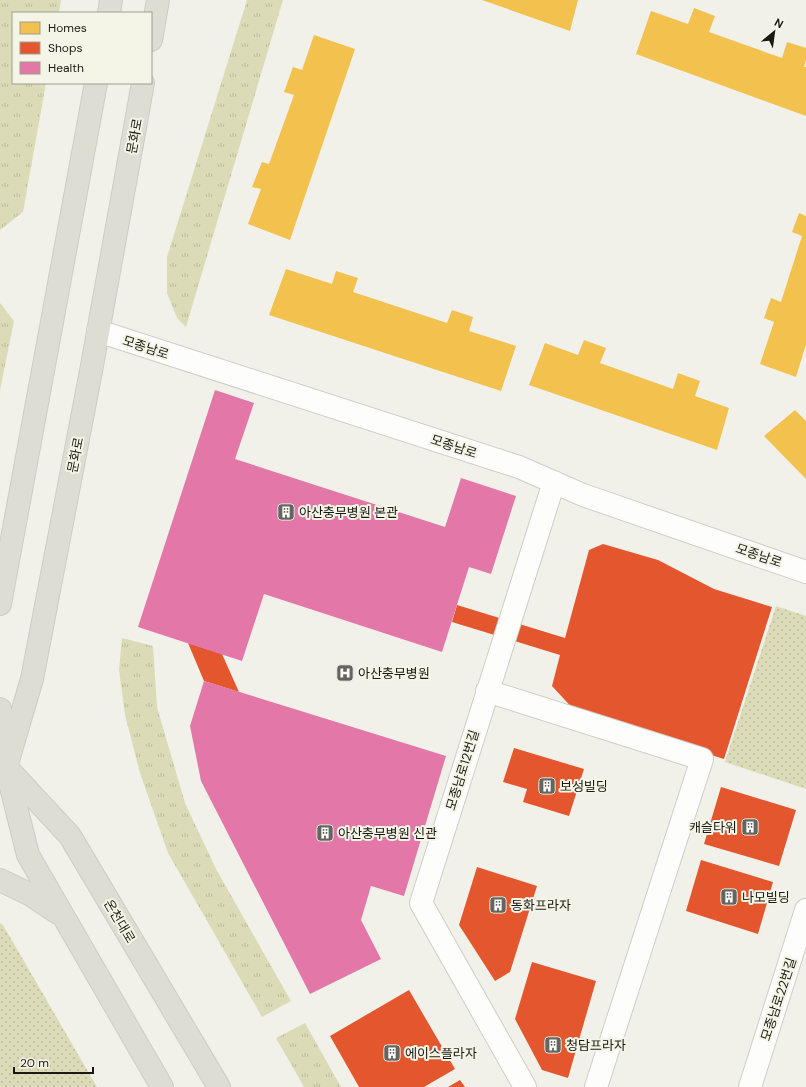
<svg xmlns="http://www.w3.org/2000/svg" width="806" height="1087" font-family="'DM Sans','Noto Sans KR',sans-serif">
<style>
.grass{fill:url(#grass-tufts)}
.park{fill:url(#park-dots)}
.homes{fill:#f2c14e}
.shops{fill:#e4572e}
.health{fill:#e377a8}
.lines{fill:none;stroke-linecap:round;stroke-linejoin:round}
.minor-casing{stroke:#cecec9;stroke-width:24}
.major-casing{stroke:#ccccc9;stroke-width:24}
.minor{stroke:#fdfdfc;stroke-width:22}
.major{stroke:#ddddd3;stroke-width:22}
.labels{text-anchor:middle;stroke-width:4;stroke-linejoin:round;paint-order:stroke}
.street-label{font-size:13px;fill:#1a1a15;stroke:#f4f4e7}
.poi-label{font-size:13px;fill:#1a1a15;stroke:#f4f4e7;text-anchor:start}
</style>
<defs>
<pattern id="grass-tufts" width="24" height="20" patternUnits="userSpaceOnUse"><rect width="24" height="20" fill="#dcdbb8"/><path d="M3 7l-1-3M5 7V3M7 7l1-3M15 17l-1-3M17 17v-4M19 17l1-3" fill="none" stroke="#bcbb9d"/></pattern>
<pattern id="park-dots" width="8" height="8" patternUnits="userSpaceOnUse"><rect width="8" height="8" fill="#dcdbb8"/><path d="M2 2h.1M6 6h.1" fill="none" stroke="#bcbb9d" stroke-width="1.8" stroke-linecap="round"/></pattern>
</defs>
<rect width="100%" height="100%" fill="#f1f1ea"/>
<path class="grass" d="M 0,0 L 61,0 L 59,13 L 13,13 L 13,83 L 46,83 L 23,212 L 0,230 Z
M 247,0 L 283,0 L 186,327 L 177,318 L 167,293 L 167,257 Z
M 0,303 L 14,321 L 0,390 Z
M 122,638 L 153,646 L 157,707 L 185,803 L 216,869 L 291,1001 L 262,1017 L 168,853 L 140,773 L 125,715 L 119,670 Z
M 305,1023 L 341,1087 L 304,1087 L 276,1038 Z"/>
<path class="park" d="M 776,606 L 806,616 L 806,789 L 725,762 Z
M 0,923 L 3,925 L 97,1087 L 0,1087 Z"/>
<path class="homes" d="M 482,0 L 578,0 L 570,31 Z
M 694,8 L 715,16 L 709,32 L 782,58 L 787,42 L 806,48 L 806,60 L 804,67 L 806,67 L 806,116 L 636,54 L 651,11 L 688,24 Z
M 314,35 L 355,49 L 290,240 L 248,224 L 261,189 L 252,187 L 262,162 L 269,164 L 294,95 L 284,92 L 293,67 L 302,70 Z
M 799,213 L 806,216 L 806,344 L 796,377 L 760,364 L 774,322 L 764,318 L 771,298 L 781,302 L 802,236 L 792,232 Z
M 286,269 L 332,284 L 336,271 L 358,278 L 353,292 L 447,323 L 452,310 L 473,317 L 469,331 L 516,346 L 501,391 L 269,315 Z
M 584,340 L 606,348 L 600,363 L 673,389 L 678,373 L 700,381 L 695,396 L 729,408 L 717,450 L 529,385 L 545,343 L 578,355 Z
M 795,410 L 806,421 L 806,479 L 764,436 Z"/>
<path class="shops" d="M 603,544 L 658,560 L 714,589 L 772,607 L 724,759 L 576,712 L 552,686 L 560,655 L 452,622 L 457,605 L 565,638 L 589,550 Z
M 188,643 L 222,654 L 239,692 L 204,681 Z
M 514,748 L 584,769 L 569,816 L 523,802 L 527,789 L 503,782 Z
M 721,787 L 796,810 L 779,866 L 704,844 Z
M 701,860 L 773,882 L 758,934 L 686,911 Z
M 477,867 L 537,886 L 510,972 L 495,981 L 459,925 Z
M 532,962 L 596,981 L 568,1078 L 542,1070 L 515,1019 Z
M 409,990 L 455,1069 L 424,1087 L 359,1087 L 330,1036 Z
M 460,1080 L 465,1087 L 448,1087 Z"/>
<path class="health" d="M 215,390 L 254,403 L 235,459 L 445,527 L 461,478 L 516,496 L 491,574 L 469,567 L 442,652 L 264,594 L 242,661 L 138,627 Z
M 204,681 L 446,756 L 404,896 L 371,886 L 361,920 L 381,959 L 310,994 L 201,781 L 190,726 Z"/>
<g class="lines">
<defs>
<path id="minor" d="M 98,331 L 519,467 L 583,495 L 806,572
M 487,691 L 702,759 L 596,1087
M 525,1087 L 421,903 L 554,482
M 750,1087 L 806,910"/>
<path id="major" d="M 109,13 L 111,0
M 151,40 L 158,0
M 0,604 L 96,83
M 0,709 L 6,767 L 28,855 L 162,1087
M 7,768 L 70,836 L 219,1087
M 0,774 L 6,767 L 32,679 L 91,371 L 143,83
M 0,880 L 31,895 L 58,913"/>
</defs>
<use href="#minor" class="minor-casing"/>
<use href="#major" class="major-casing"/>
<use href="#minor" class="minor"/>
<use href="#major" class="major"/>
</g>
<defs>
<symbol id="building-square" viewBox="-11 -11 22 22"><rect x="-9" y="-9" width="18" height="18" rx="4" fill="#656560" stroke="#f4f4e7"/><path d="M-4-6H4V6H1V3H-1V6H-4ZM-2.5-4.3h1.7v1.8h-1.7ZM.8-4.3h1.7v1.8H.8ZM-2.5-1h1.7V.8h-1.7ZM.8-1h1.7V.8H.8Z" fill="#fff"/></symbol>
<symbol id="hospital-square" viewBox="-11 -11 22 22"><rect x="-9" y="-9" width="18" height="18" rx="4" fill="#656560" stroke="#f4f4e7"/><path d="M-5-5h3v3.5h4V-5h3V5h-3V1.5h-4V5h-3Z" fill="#fff"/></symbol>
</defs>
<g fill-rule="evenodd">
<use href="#building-square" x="276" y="502" width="20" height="20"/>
<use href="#hospital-square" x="335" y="663" width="20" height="20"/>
<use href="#building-square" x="537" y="776" width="20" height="20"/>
<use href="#building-square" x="740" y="817" width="20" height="20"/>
<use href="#building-square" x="315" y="823" width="20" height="20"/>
<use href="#building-square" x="719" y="887" width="20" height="20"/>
<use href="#building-square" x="488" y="895" width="20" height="20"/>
<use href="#building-square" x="543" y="1035" width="20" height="20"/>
<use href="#building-square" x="382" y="1043" width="20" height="20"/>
</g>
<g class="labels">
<g class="street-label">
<text transform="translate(134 136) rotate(-80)" y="5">문화로</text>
<text transform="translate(146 347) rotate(18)" y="5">모종남로</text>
<text transform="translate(454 446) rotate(18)" y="5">모종남로</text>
<text transform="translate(75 455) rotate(-79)" y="5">문화로</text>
<text transform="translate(759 555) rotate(19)" y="5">모종남로</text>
<text transform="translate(462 770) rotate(-73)" y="5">모종남로12번길</text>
<text transform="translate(120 921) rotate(59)" y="5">온천대로</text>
<text transform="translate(778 999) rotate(-72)" y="5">모종남로22번길</text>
</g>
<g class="poi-label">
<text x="299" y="517">아산충무병원 본관</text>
<text x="358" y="678">아산충무병원</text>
<text x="560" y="791">보성빌딩</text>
<text x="737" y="832" text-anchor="end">캐슬타워</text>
<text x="338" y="838">아산충무병원 신관</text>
<text x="742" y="902">나모빌딩</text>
<text x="511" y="910">동화프라자</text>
<text x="566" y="1050">청담프라자</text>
<text x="405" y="1058">에이스플라자</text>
</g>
</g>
<rect x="12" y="12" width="140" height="72" fill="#f4f4e7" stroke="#9d9d93"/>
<rect x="20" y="22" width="20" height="12" fill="#f2c14e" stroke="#9d9d93"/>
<text x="48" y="32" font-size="12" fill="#1a1a15">Homes</text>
<rect x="20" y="42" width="20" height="12" fill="#e4572e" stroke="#9d9d93"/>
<text x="48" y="52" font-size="12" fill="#1a1a15">Shops</text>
<rect x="20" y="62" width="20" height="12" fill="#e377a8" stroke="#9d9d93"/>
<text x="48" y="72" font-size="12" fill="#1a1a15">Health</text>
<g transform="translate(774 32) rotate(29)" stroke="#f4f4e7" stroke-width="3" paint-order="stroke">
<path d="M0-3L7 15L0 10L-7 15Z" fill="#1a1a15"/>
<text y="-6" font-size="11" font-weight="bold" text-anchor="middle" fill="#1a1a15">N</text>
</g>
<path d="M14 1067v6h79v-6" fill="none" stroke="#1a1a15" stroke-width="2"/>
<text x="20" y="1067" font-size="12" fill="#1a1a15" stroke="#f4f4e7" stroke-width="3" paint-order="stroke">20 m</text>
</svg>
